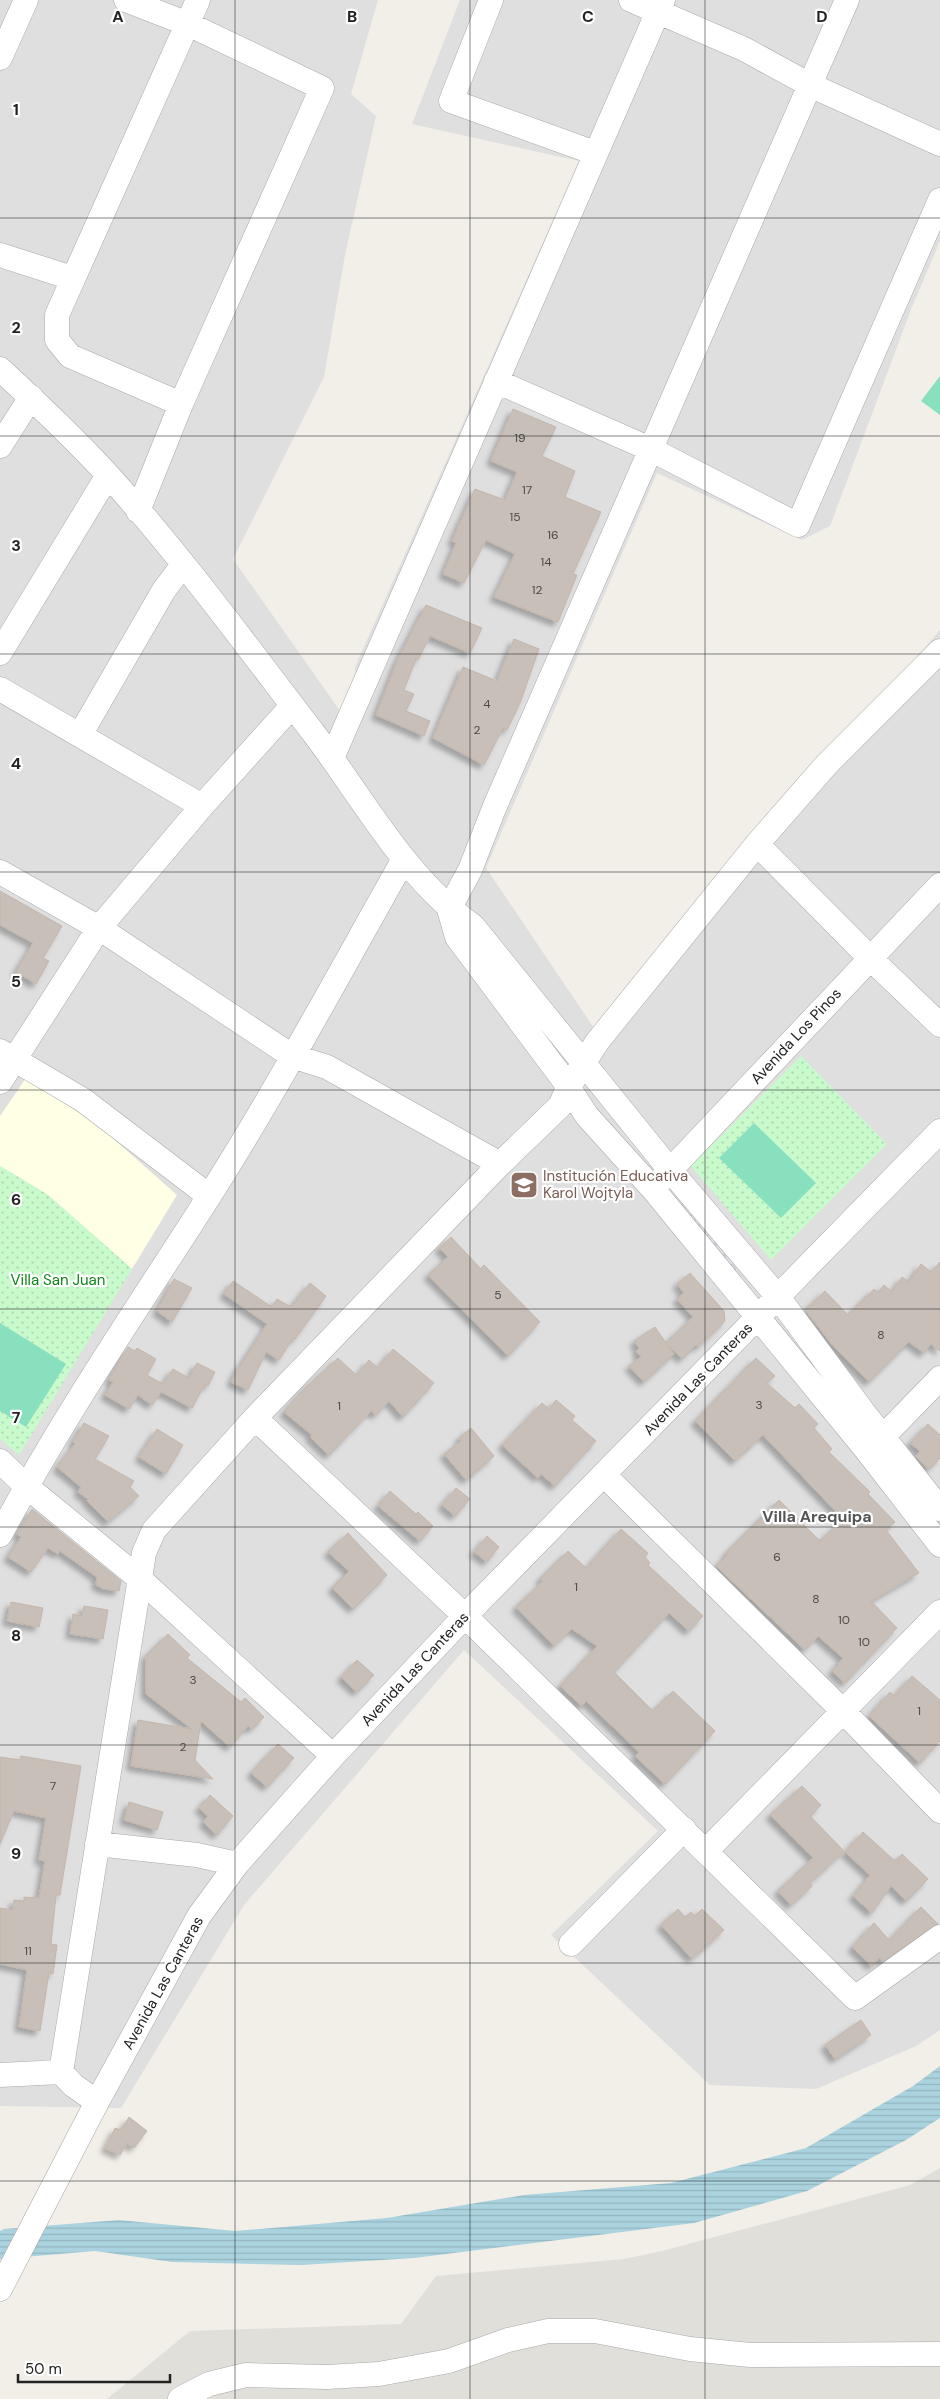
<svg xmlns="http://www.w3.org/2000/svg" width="940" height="2399" font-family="'DM Sans',sans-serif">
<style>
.residential{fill:#e0dfdf}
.education{fill:#ffffe5}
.airport{fill:#e1dfda}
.park{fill:url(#park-dots)}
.pitch{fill:#88e0be}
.plaza{fill:url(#plaza-grid)}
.water{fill:url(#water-rules)}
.building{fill:#c7bfb8;stroke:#c4b6ab;filter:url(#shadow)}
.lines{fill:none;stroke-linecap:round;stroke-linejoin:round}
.minor-casing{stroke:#a9a9a9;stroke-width:25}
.minor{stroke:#fff;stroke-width:24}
.grid{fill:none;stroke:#222;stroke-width:1;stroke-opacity:0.55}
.labels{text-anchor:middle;stroke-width:4.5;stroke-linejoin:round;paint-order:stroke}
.number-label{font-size:12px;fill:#4b4948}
.street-label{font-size:15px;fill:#222;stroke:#fff}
.education-label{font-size:15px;fill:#785e54;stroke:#fff;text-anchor:start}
.park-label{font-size:15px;fill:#0c8416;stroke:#fff}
.neighbourhood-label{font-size:16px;font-weight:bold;fill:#555;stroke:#fff}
.grid-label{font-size:16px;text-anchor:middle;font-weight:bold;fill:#222;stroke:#fff;stroke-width:4.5;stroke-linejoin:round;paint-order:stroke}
</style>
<defs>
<pattern id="park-dots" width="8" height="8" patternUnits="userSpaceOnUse" patternTransform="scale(1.25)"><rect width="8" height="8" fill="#c8facc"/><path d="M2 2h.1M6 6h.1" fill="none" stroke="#acd6af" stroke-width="1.8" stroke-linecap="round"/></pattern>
<pattern id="plaza-grid" width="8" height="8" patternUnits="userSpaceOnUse" patternTransform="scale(1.25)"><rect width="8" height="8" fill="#dddde8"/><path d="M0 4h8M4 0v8" fill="none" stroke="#bdbdc7"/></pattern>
<pattern id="water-rules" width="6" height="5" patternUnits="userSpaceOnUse" patternTransform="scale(1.25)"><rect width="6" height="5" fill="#aad3df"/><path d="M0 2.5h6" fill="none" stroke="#92b5bf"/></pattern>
<filter id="shadow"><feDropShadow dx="-4.5" dy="4.5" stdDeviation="2.5" flood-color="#0004"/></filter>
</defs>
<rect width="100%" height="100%" fill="#f2efe9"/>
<path class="residential" d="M 0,0 L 378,0 L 351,94 L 376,116 L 345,255 L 324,377 L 233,559 L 357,735 L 355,667 L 579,161 L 412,124 L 460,0 L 940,0 L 940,241 L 912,307 L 830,526 L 802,540 L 657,473 L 486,868 L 594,1028 L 940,630 L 940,2030 L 916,2046 L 816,2089 L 710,2085 L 551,1935 L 658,1831 L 464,1650 L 244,1905 L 121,2108 L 0,2106 Z"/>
<path class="education" d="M 26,1078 L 99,1126 L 177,1195 L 132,1269 L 48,1195 L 0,1166 L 0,1116 Z"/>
<path class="airport" d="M 940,2168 L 940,2399 L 107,2399 L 190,2331 L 401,2324 L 436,2276 L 624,2259 L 662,2251 L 910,2185 Z"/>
<path class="park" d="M 801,1056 L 887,1144 L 771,1260 L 691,1166 Z
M 0,1166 L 48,1195 L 132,1269 L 19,1455 L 0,1439 Z"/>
<path class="pitch" d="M 940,376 L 940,415 L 921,401 Z
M 754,1123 L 816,1183 L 781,1218 L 719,1158 Z
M 0,1323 L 66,1364 L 26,1427 L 0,1411 Z"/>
<path class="plaza" d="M 678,1198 L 741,1274 L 737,1277 L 673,1202 Z"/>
<path class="water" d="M 940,2066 L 940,2118 L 906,2140 L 807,2191 L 694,2223 L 414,2258 L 301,2265 L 172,2262 L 95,2251 L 0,2259 L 0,2231 L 4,2229 L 119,2220 L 235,2231 L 387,2218 L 524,2195 L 671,2183 L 806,2148 L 913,2086 Z"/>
<path class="building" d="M 513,409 L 556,427 L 542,456 L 575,471 L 565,497 L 601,512 L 573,574 L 577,575 L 558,622 L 494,597 L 515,554 L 486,540 L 464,583 L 443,574 L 456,543 L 452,541 L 475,489 L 505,500 L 517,472 L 491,461 Z
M 426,605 L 482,628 L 470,653 L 430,636 L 418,660 L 416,659 L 404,690 L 414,694 L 406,711 L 430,721 L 424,736 L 376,715 L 398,659 Z
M 514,639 L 539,649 L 520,703 L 507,730 L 503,728 L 484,765 L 433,738 L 463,667 L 497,681 Z
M 0,891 L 62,926 L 43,958 L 49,961 L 36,984 L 16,972 L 33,943 L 0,925 Z
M 451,1237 L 481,1269 L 484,1265 L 540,1322 L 508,1356 L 428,1275 L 448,1257 L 439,1248 Z
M 940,1262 L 940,1351 L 931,1344 L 924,1353 L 909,1342 L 869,1382 L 834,1347 L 805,1310 L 825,1291 L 848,1315 L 874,1289 L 878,1293 L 884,1285 L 892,1292 L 902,1277 L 909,1282 L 921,1264 L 931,1272 Z
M 690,1273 L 724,1311 L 725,1321 L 698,1347 L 696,1345 L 682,1359 L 667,1344 L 674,1354 L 644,1382 L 629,1366 L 641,1357 L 636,1351 L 639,1348 L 634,1341 L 655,1327 L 666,1343 L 693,1317 L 677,1299 L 684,1293 L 677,1284 Z
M 174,1279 L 192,1288 L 172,1322 L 157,1311 Z
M 233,1281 L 272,1307 L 277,1299 L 291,1307 L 310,1283 L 326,1296 L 295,1339 L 293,1338 L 279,1360 L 266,1352 L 248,1390 L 231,1382 L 240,1364 L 241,1365 L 267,1324 L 224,1294 Z
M 128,1347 L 135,1351 L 137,1348 L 156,1359 L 147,1375 L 163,1384 L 173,1369 L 189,1378 L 197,1363 L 215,1372 L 208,1386 L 205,1384 L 192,1408 L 161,1392 L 152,1405 L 138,1395 L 129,1409 L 105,1395 L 113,1382 L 109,1380 Z
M 393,1349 L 434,1383 L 403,1417 L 389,1401 L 376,1415 L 371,1411 L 329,1455 L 310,1437 L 312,1435 L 284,1412 L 302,1391 L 338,1358 L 355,1374 L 358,1374 L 369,1360 L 378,1368 Z
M 756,1358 L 775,1376 L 767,1383 L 795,1408 L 799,1404 L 818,1424 L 814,1428 L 832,1449 L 829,1452 L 870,1492 L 868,1494 L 895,1522 L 886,1530 L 919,1573 L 871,1601 L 897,1628 L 845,1683 L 832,1671 L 843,1658 L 818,1636 L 805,1650 L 716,1566 L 727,1555 L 726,1553 L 779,1500 L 820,1541 L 843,1519 L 763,1435 L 735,1461 L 695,1421 Z
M 556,1400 L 575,1416 L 572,1420 L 596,1441 L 555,1486 L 541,1474 L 538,1478 L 502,1445 L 542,1403 L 549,1409 Z
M 84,1423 L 109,1436 L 95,1459 L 134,1481 L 130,1487 L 139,1496 L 108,1522 L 87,1501 L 88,1499 L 78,1492 L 81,1487 L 57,1467 L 75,1444 L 73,1442 Z
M 928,1424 L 940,1435 L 940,1458 L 929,1469 L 915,1456 L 920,1451 L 910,1443 Z
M 471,1428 L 494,1456 L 466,1480 L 444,1454 L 461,1441 L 459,1438 Z
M 157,1429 L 183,1445 L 166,1474 L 139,1457 Z
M 456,1488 L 470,1499 L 455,1516 L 442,1505 Z
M 390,1491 L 416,1514 L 418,1512 L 433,1526 L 420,1541 L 378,1506 Z
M 32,1509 L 121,1581 L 119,1591 L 104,1589 L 96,1585 L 97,1577 L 60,1551 L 58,1554 L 48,1548 L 31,1572 L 8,1557 L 21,1537 L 17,1534 Z
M 621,1529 L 648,1553 L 645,1557 L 650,1563 L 648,1565 L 703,1616 L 689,1631 L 669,1613 L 614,1672 L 653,1711 L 673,1691 L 715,1731 L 665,1784 L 635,1756 L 639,1752 L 586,1701 L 582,1706 L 560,1686 L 597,1646 L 572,1629 L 554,1646 L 516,1607 L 543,1581 L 540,1579 L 568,1551 L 586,1568 Z
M 348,1533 L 387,1575 L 353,1609 L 332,1588 L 349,1571 L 328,1552 Z
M 487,1536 L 499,1547 L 487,1562 L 474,1552 Z
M 11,1602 L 43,1608 L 39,1627 L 7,1621 Z
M 84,1606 L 108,1610 L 103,1639 L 70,1634 L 73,1614 L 82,1616 Z
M 168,1634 L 190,1655 L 187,1658 L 241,1702 L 245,1698 L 264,1717 L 252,1729 L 248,1726 L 230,1747 L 201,1721 L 195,1760 L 213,1779 L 131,1766 L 138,1720 L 192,1729 L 146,1694 L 146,1656 Z
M 357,1660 L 374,1675 L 357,1692 L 341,1677 Z
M 912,1676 L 940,1700 L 940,1741 L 920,1763 L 869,1716 L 890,1692 L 894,1696 Z
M 278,1744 L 294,1758 L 267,1787 L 251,1773 Z
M 21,1756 L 81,1766 L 60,1895 L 56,1895 L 51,1944 L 57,1945 L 53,1974 L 49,1973 L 40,2031 L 19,2027 L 27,1970 L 0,1964 L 0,1908 L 13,1910 L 14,1900 L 24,1901 L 24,1897 L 39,1898 L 45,1861 L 39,1860 L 46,1818 L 14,1811 L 0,1844 L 0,1757 L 20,1760 Z
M 802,1786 L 821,1805 L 810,1816 L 844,1851 L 810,1883 L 812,1886 L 791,1905 L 778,1891 L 813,1858 L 770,1815 Z
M 210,1795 L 233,1816 L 217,1835 L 203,1822 L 208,1816 L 199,1808 Z
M 129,1802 L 163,1812 L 157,1830 L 124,1820 Z
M 863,1832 L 895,1861 L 902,1854 L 928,1879 L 906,1901 L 891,1886 L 872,1913 L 853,1896 L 870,1875 L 845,1852 Z
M 921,1907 L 938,1924 L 883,1961 L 879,1958 L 872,1966 L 852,1947 L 874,1923 L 889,1940 Z
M 678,1909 L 685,1917 L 691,1912 L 695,1916 L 702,1909 L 724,1930 L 692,1959 L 661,1925 Z
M 861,2020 L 871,2035 L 835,2059 L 825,2045 Z
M 129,2117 L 147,2131 L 134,2148 L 127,2143 L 120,2155 L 105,2148 L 115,2128 L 121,2130 Z"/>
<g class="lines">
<defs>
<path id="minor" d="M 126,0 L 188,24 L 322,88 L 181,404 L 138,511
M 491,0 L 451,101 L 595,153
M 631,0 L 744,49 L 810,85 L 940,144
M 847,0 L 495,806 L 470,870 L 449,909 L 457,937 L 563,1079 L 587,1116 L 653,1189 L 868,1452 L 940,1545
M 0,58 L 26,0
M 0,255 L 72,278
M 0,369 C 37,403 74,438 108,475 C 182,557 248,648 315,735 C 364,800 406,879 473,926 L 670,1170 L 778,1297 L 864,1413 L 940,1509
M 496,381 L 650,449 L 798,525 L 940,200
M 181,404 L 70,356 L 57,340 L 57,315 L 198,0
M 0,446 L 31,397
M 0,653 L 108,475
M 0,689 L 202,806
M 80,735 L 164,590 L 183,565
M 332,758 L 663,0
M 757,844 L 870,958 L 940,1025
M 0,872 L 99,928 L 292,1056 L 327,1067 L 500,1164
M 0,1051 L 83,1100 L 209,1196
M 0,1082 L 99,928 L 202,806 L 292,706
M 659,1182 L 940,885
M 255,1418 L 465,1616 L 855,1998 L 940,1937
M 873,1447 L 940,1378
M 0,1461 L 26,1486 L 140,1579 L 333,1756
M 604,1475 L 844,1712 L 940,1811
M 0,1535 C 62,1418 137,1309 208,1198 C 278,1088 340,972 404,859
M 97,1844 L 197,1855 L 237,1864
M 706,1851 L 940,1612
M 571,1944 L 684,1829
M 61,2072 L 144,1553 L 154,1530 L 255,1418 L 500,1164 L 560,1106 L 568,1088 L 597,1042 L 757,844 L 827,764 L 940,651
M 0,2075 L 61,2072 L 73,2085 L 97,2102
M 0,2289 L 97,2102 L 199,1916 L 237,1864 L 333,1756 L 465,1616 L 940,1131
M 180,2399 L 209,2384 L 246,2375 L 327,2377 L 379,2374 L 449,2361 L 508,2340 L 548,2331 L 595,2331 L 690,2349 L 750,2355 L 940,2354"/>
</defs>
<use href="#minor" class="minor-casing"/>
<use href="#minor" class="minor"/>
</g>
<path class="grid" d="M 235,0 L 235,2399M 470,0 L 470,2399M 705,0 L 705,2399M 0,218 L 940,218M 0,436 L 940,436M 0,654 L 940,654M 0,872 L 940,872M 0,1090 L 940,1090M 0,1309 L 940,1309M 0,1527 L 940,1527M 0,1745 L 940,1745M 0,1963 L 940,1963M 0,2181 L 940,2181"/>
<defs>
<symbol id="school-square" viewBox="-11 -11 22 22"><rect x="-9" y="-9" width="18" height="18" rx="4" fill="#8d6e63" stroke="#fff"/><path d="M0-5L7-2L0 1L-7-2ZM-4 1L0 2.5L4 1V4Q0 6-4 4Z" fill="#fff"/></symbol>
</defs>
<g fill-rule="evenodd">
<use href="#school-square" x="508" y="1169" width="32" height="32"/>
</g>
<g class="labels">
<g class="number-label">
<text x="520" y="442">19</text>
<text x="527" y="494">17</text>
<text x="515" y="521">15</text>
<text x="553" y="539">16</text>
<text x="546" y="566">14</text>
<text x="537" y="594">12</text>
<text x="487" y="708">4</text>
<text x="477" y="734">2</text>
<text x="498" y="1299">5</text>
<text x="881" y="1339">8</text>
<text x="759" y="1409">3</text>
<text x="339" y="1410">1</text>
<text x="777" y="1561">6</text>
<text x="576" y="1591">1</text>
<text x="816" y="1603">8</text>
<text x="844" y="1624">10</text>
<text x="864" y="1646">10</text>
<text x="193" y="1684">3</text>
<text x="919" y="1715">1</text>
<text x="183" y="1751">2</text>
<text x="53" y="1790">7</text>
<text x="28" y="1955">11</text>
</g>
<g class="street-label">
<text transform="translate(796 1036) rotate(-47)" y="5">Avenida Los Pinos</text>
<text transform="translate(698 1379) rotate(-46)" y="5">Avenida Las Canteras</text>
<text transform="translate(415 1669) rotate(-47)" y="5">Avenida Las Canteras</text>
<text transform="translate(163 1983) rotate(-61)" y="5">Avenida Las Canteras</text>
</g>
<g class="education-label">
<text x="543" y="1181">Institución Educativa<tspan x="543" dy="17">Karol Wojtyla</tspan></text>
</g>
<g class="park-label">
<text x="58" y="1285">Villa San Juan</text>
</g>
<g class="neighbourhood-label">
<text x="817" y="1522">Villa Arequipa</text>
</g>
</g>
<g class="grid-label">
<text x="118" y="22">A</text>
<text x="352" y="22">B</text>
<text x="588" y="22">C</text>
<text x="822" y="22">D</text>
<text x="16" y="115">1</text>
<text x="16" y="333">2</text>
<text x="16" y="551">3</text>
<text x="16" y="769">4</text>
<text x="16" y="987">5</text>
<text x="16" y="1205">6</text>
<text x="16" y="1423">7</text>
<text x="16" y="1641">8</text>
<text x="16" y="1859">9</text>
</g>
<path d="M18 2374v8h152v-8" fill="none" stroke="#222222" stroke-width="2.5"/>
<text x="25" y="2374" font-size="15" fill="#222222" stroke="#ffffff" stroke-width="4" paint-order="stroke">50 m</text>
</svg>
